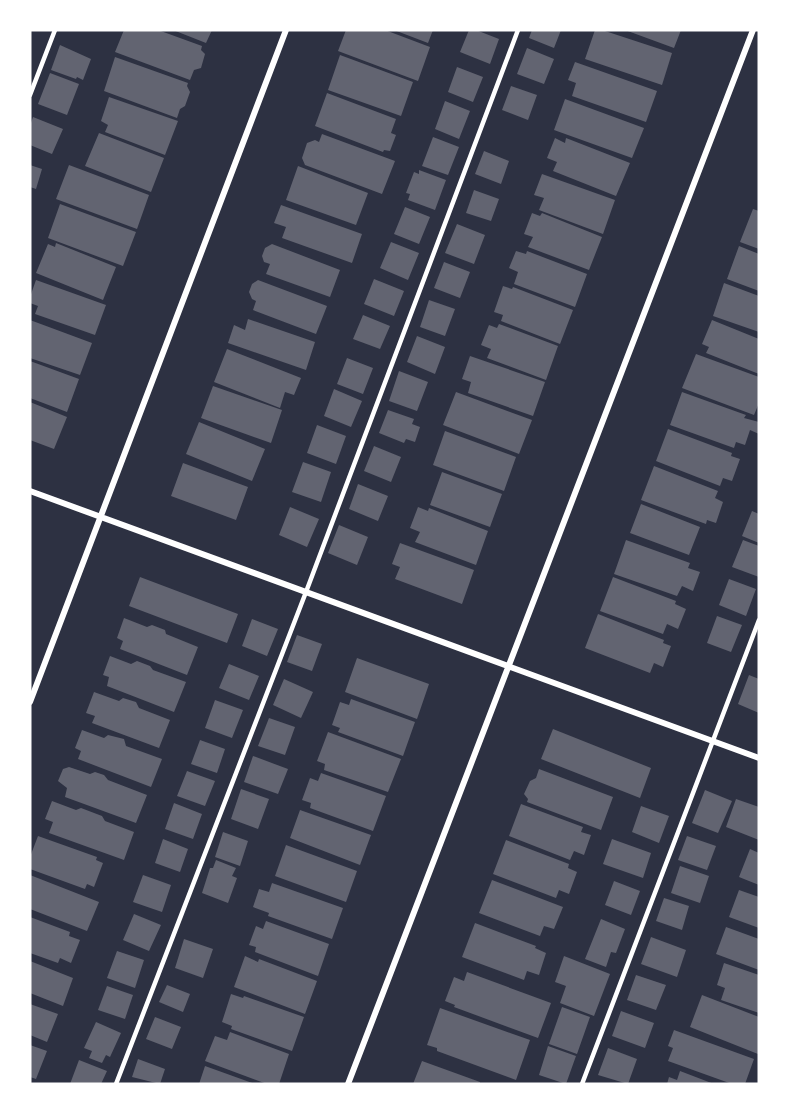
<svg xmlns="http://www.w3.org/2000/svg" width="789" height="1114" font-family="'Golos Text',sans-serif">
<style>
.building{fill:#626471}
.lines{fill:none;stroke-linecap:round;stroke-linejoin:round}
.service{stroke:#fff;stroke-width:4.5}
.minor{stroke:#fff;stroke-width:6}
</style>
<rect width="100%" height="100%" fill="#2d3142"/>
<path class="building" d="M 124,30 L 158,30 L 202,46 L 201,50 L 205,54 L 201,68 L 194,70 L 190,80 L 115,52 Z
M 173,30 L 212,30 L 206,43 Z
M 346,30 L 385,30 L 430,47 L 418,81 L 338,51 Z
M 394,30 L 433,30 L 428,43 Z
M 469,30 L 476,30 L 499,39 L 490,64 L 460,52 Z
M 532,30 L 561,30 L 554,48 L 529,38 Z
M 595,30 L 602,30 L 672,53 L 662,85 L 585,59 Z
M 625,30 L 681,30 L 674,48 Z
M 60,45 L 91,59 L 83,80 L 77,77 L 76,79 L 51,70 Z
M 527,48 L 554,59 L 544,84 L 517,74 Z
M 340,55 L 413,82 L 401,116 L 328,90 Z
M 115,57 L 188,83 L 187,86 L 190,92 L 185,106 L 180,109 L 177,118 L 104,91 Z
M 575,62 L 657,91 L 646,122 L 572,96 L 576,83 L 568,80 Z
M 457,67 L 483,77 L 473,102 L 448,92 Z
M 50,73 L 79,84 L 67,115 L 38,104 Z
M 511,86 L 537,95 L 528,120 L 502,110 Z
M 327,93 L 396,119 L 391,133 L 396,135 L 390,151 L 384,150 L 383,152 L 315,126 Z
M 109,97 L 178,121 L 165,155 L 105,132 L 108,125 L 101,121 Z
M 565,99 L 644,128 L 632,158 L 554,130 Z
M 445,101 L 470,111 L 459,139 L 435,129 Z
M 33,117 L 63,129 L 52,154 L 30,145 L 30,126 Z
M 99,133 L 164,158 L 151,192 L 85,166 Z
M 322,134 L 395,161 L 382,194 L 305,165 L 302,158 L 307,143 L 315,140 L 319,142 Z
M 433,137 L 459,147 L 448,175 L 422,166 Z
M 555,138 L 565,143 L 566,138 L 630,163 L 616,196 L 553,171 L 557,162 L 547,158 Z
M 484,151 L 509,161 L 501,184 L 475,174 Z
M 30,165 L 42,169 L 36,189 L 30,187 Z
M 69,165 L 149,195 L 137,229 L 56,199 Z
M 298,166 L 368,193 L 356,225 L 286,200 Z
M 419,170 L 446,180 L 435,210 L 408,200 L 410,194 L 406,193 L 414,172 L 419,174 Z
M 542,174 L 615,200 L 603,234 L 539,210 L 544,198 L 534,195 Z
M 474,190 L 499,199 L 491,221 L 466,213 Z
M 60,204 L 136,232 L 123,266 L 48,238 Z
M 281,205 L 362,234 L 352,263 L 282,238 L 286,227 L 274,223 Z
M 405,207 L 430,217 L 419,244 L 394,234 Z
M 753,209 L 759,211 L 759,249 L 740,242 Z
M 532,213 L 540,216 L 542,213 L 602,237 L 589,270 L 528,247 L 533,237 L 524,234 Z
M 457,224 L 485,235 L 474,264 L 445,253 Z
M 391,242 L 419,253 L 408,280 L 380,268 Z
M 56,243 L 116,267 L 103,300 L 36,273 L 48,244 L 55,247 Z
M 272,244 L 340,270 L 330,297 L 266,274 L 270,264 L 264,262 L 262,256 L 265,248 Z
M 739,246 L 759,254 L 759,291 L 727,279 Z
M 516,251 L 526,254 L 527,251 L 587,274 L 575,307 L 514,284 L 518,272 L 509,268 Z
M 444,262 L 470,272 L 460,298 L 434,288 Z
M 374,279 L 404,291 L 394,316 L 364,304 Z
M 36,280 L 106,305 L 95,335 L 35,314 L 38,306 L 30,303 L 30,297 Z
M 258,280 L 327,306 L 316,334 L 253,310 L 256,301 L 252,299 L 249,292 L 252,284 Z
M 724,283 L 759,296 L 759,332 L 713,316 Z
M 503,286 L 512,289 L 513,287 L 573,310 L 560,344 L 501,321 L 503,315 L 494,312 Z
M 429,300 L 455,309 L 445,336 L 420,327 Z
M 363,315 L 390,326 L 380,349 L 353,339 Z
M 248,319 L 315,342 L 306,370 L 228,343 L 234,325 L 245,330 Z
M 30,320 L 92,343 L 80,375 L 30,358 Z
M 712,320 L 759,339 L 759,374 L 706,353 L 709,347 L 702,344 Z
M 499,324 L 558,346 L 546,380 L 487,358 L 491,349 L 481,345 L 489,325 L 497,328 Z
M 417,336 L 445,347 L 435,374 L 407,362 Z
M 227,349 L 301,378 L 294,395 L 285,392 L 280,408 L 214,382 Z
M 696,354 L 759,377 L 759,403 L 754,415 L 682,388 Z
M 470,356 L 545,382 L 533,416 L 468,393 L 471,382 L 462,379 Z
M 347,358 L 373,368 L 363,394 L 337,384 Z
M 30,361 L 79,379 L 67,412 L 30,398 Z
M 399,371 L 428,382 L 417,411 L 389,401 Z
M 213,386 L 282,410 L 271,443 L 201,418 Z
M 334,389 L 362,401 L 351,427 L 324,416 Z
M 456,392 L 532,420 L 519,454 L 443,425 Z
M 682,392 L 746,415 L 744,418 L 759,422 L 759,434 L 750,430 L 745,445 L 736,442 L 734,448 L 670,425 Z
M 30,402 L 67,417 L 54,449 L 30,440 Z
M 388,410 L 414,419 L 412,424 L 420,427 L 415,442 L 406,439 L 404,443 L 379,433 Z
M 199,422 L 265,449 L 252,481 L 186,454 Z
M 317,425 L 346,436 L 336,464 L 307,453 Z
M 668,429 L 732,453 L 731,456 L 740,459 L 732,481 L 723,478 L 720,486 L 656,461 Z
M 445,431 L 516,457 L 504,491 L 433,465 Z
M 374,446 L 401,457 L 391,482 L 364,471 Z
M 303,462 L 331,472 L 321,502 L 292,492 Z
M 183,463 L 248,487 L 236,520 L 171,496 Z
M 654,466 L 718,491 L 715,498 L 723,502 L 716,523 L 707,520 L 706,524 L 641,500 Z
M 442,472 L 502,494 L 490,527 L 430,505 Z
M 358,484 L 388,496 L 378,521 L 349,509 Z
M 641,504 L 700,527 L 689,555 L 630,533 Z
M 290,507 L 319,519 L 307,547 L 279,535 Z
M 418,507 L 428,511 L 429,508 L 488,531 L 476,565 L 415,542 L 420,532 L 410,528 Z
M 752,511 L 759,514 L 759,543 L 742,536 Z
M 339,525 L 368,537 L 357,565 L 328,553 Z
M 626,540 L 690,563 L 688,568 L 700,572 L 693,591 L 682,586 L 677,596 L 614,574 Z
M 743,540 L 759,546 L 759,577 L 732,567 Z
M 400,543 L 474,570 L 462,604 L 395,579 L 400,567 L 392,564 Z
M 140,577 L 238,614 L 227,643 L 129,606 Z
M 613,577 L 676,601 L 675,604 L 686,609 L 678,629 L 667,624 L 663,634 L 600,611 Z
M 729,579 L 756,589 L 746,616 L 719,605 Z
M 598,614 L 664,640 L 663,643 L 671,646 L 663,667 L 654,663 L 650,673 L 585,648 Z
M 717,616 L 742,625 L 731,652 L 707,643 Z
M 124,618 L 147,627 L 152,625 L 165,630 L 166,634 L 198,647 L 187,675 L 120,649 L 123,641 L 117,638 Z
M 252,619 L 278,629 L 267,656 L 242,646 Z
M 297,635 L 322,644 L 312,671 L 287,662 Z
M 110,656 L 131,664 L 137,661 L 150,666 L 153,670 L 186,682 L 174,712 L 107,686 L 109,677 L 103,675 Z
M 357,658 L 429,684 L 417,719 L 345,692 Z
M 229,664 L 259,676 L 249,700 L 219,688 Z
M 749,675 L 759,679 L 759,713 L 738,704 Z
M 284,679 L 313,692 L 301,718 L 273,705 Z
M 94,692 L 119,701 L 123,698 L 136,702 L 139,708 L 170,720 L 159,748 L 92,723 L 95,716 L 86,713 Z
M 351,699 L 415,722 L 403,756 L 338,732 L 340,728 L 332,725 L 340,702 L 349,705 Z
M 215,700 L 243,710 L 232,738 L 205,728 Z
M 269,718 L 295,727 L 285,755 L 258,746 Z
M 553,729 L 651,768 L 640,798 L 541,759 Z
M 82,730 L 104,738 L 108,735 L 124,739 L 126,746 L 162,759 L 151,787 L 78,759 L 81,751 L 75,748 Z
M 328,732 L 401,759 L 388,792 L 324,770 L 325,764 L 317,761 Z
M 200,740 L 225,749 L 217,773 L 191,764 Z
M 253,756 L 288,769 L 278,794 L 244,782 Z
M 69,767 L 90,774 L 95,772 L 104,775 L 108,780 L 147,795 L 136,823 L 65,797 L 67,788 L 58,781 L 63,769 Z
M 539,769 L 613,797 L 601,830 L 527,802 L 528,799 L 524,794 L 530,781 L 536,778 Z
M 187,771 L 215,781 L 205,806 L 177,796 Z
M 321,773 L 386,796 L 373,831 L 310,808 L 311,803 L 302,800 L 310,778 L 318,781 Z
M 241,789 L 269,799 L 258,829 L 231,819 Z
M 705,790 L 732,801 L 718,833 L 692,823 Z
M 736,799 L 759,807 L 759,840 L 726,827 Z
M 52,801 L 76,810 L 81,808 L 102,816 L 105,821 L 134,832 L 124,860 L 49,833 L 53,822 L 45,819 Z
M 174,803 L 202,814 L 193,839 L 165,829 Z
M 521,804 L 583,827 L 581,832 L 591,835 L 584,855 L 574,851 L 570,860 L 509,836 Z
M 641,806 L 669,816 L 659,843 L 632,832 Z
M 300,810 L 371,835 L 360,865 L 290,838 Z
M 223,832 L 248,841 L 240,866 L 215,857 Z
M 38,836 L 97,857 L 96,860 L 103,863 L 94,887 L 87,884 L 85,889 L 30,869 L 30,857 Z
M 687,836 L 716,846 L 707,870 L 678,860 Z
M 163,839 L 188,849 L 180,872 L 155,863 Z
M 612,839 L 651,853 L 643,878 L 603,864 Z
M 506,840 L 569,864 L 568,868 L 577,872 L 569,894 L 559,890 L 556,898 L 493,874 Z
M 286,845 L 357,871 L 346,902 L 275,876 Z
M 750,849 L 759,853 L 759,885 L 739,877 Z
M 216,860 L 236,868 L 232,876 L 237,878 L 228,903 L 202,893 L 210,868 L 213,868 Z
M 680,866 L 709,876 L 700,903 L 671,893 Z
M 30,875 L 99,902 L 87,931 L 30,909 Z
M 143,875 L 171,885 L 162,912 L 133,902 Z
M 492,880 L 563,907 L 554,929 L 544,926 L 540,936 L 479,913 Z
M 614,881 L 640,891 L 631,915 L 605,905 Z
M 272,883 L 343,908 L 332,939 L 268,916 L 269,913 L 253,907 L 259,889 L 269,892 Z
M 739,890 L 759,897 L 759,928 L 729,917 Z
M 664,898 L 689,906 L 682,930 L 656,921 Z
M 134,914 L 161,925 L 149,951 L 123,940 Z
M 30,917 L 70,932 L 69,936 L 80,940 L 71,963 L 60,958 L 58,963 L 30,953 Z
M 601,919 L 625,929 L 616,953 L 611,952 L 606,967 L 585,959 Z
M 266,921 L 329,944 L 318,976 L 255,952 L 256,947 L 249,945 L 256,926 L 263,929 Z
M 475,923 L 536,946 L 535,948 L 546,953 L 539,975 L 527,971 L 524,980 L 462,957 Z
M 726,927 L 759,939 L 759,970 L 716,954 Z
M 651,937 L 686,950 L 677,977 L 641,964 Z
M 184,939 L 213,949 L 203,978 L 175,968 Z
M 117,951 L 144,960 L 135,988 L 107,978 Z
M 245,956 L 258,962 L 259,959 L 317,981 L 305,1014 L 234,987 Z
M 564,956 L 610,974 L 594,1016 L 560,1003 L 566,986 L 555,982 Z
M 30,961 L 73,978 L 63,1006 L 30,993 Z
M 724,963 L 759,975 L 759,1013 L 721,1000 L 725,988 L 717,985 Z
M 467,972 L 551,1003 L 538,1038 L 454,1007 L 455,1005 L 445,1001 L 454,977 L 464,981 Z
M 636,975 L 666,985 L 656,1010 L 627,1000 Z
M 167,985 L 190,994 L 183,1012 L 159,1002 Z
M 107,986 L 133,995 L 125,1019 L 98,1010 Z
M 231,994 L 243,998 L 244,996 L 304,1017 L 292,1051 L 231,1029 L 232,1026 L 222,1022 Z
M 702,995 L 759,1017 L 758,1054 L 690,1027 Z
M 30,1004 L 58,1014 L 47,1042 L 30,1035 Z
M 562,1007 L 590,1017 L 577,1054 L 549,1044 Z
M 440,1008 L 530,1040 L 516,1080 L 437,1051 L 437,1048 L 427,1045 Z
M 621,1011 L 654,1023 L 645,1048 L 612,1036 Z
M 155,1017 L 181,1027 L 172,1049 L 146,1039 Z
M 96,1022 L 121,1033 L 110,1057 L 106,1055 L 102,1063 L 89,1058 L 92,1051 L 84,1048 Z
M 674,1030 L 754,1059 L 745,1084 L 732,1084 L 668,1061 L 673,1048 L 668,1046 Z
M 230,1032 L 289,1054 L 279,1084 L 267,1084 L 205,1061 L 215,1036 L 227,1040 Z
M 30,1045 L 47,1051 L 36,1079 L 30,1077 Z
M 548,1046 L 576,1056 L 566,1084 L 539,1075 Z
M 608,1048 L 637,1059 L 628,1084 L 598,1075 Z
M 138,1059 L 165,1069 L 160,1084 L 132,1077 Z
M 79,1060 L 107,1071 L 101,1084 L 70,1084 Z
M 422,1061 L 480,1082 L 480,1084 L 413,1084 Z
M 205,1066 L 255,1084 L 199,1084 Z
M 680,1071 L 714,1084 L 667,1084 L 669,1077 L 677,1080 Z"/>
<g class="lines">
<path class="service" d="M 30,95 L 55,30
M 116,1084 L 306,592 L 518,30
M 582,1084 L 759,620"/>
<path class="minor" d="M 30,491 L 759,758
M 30,702 L 286,30
M 348,1084 L 753,30"/>
</g>
<rect width="789" height="1114" fill="none" stroke="#ffffff" stroke-width="63"/>
</svg>
